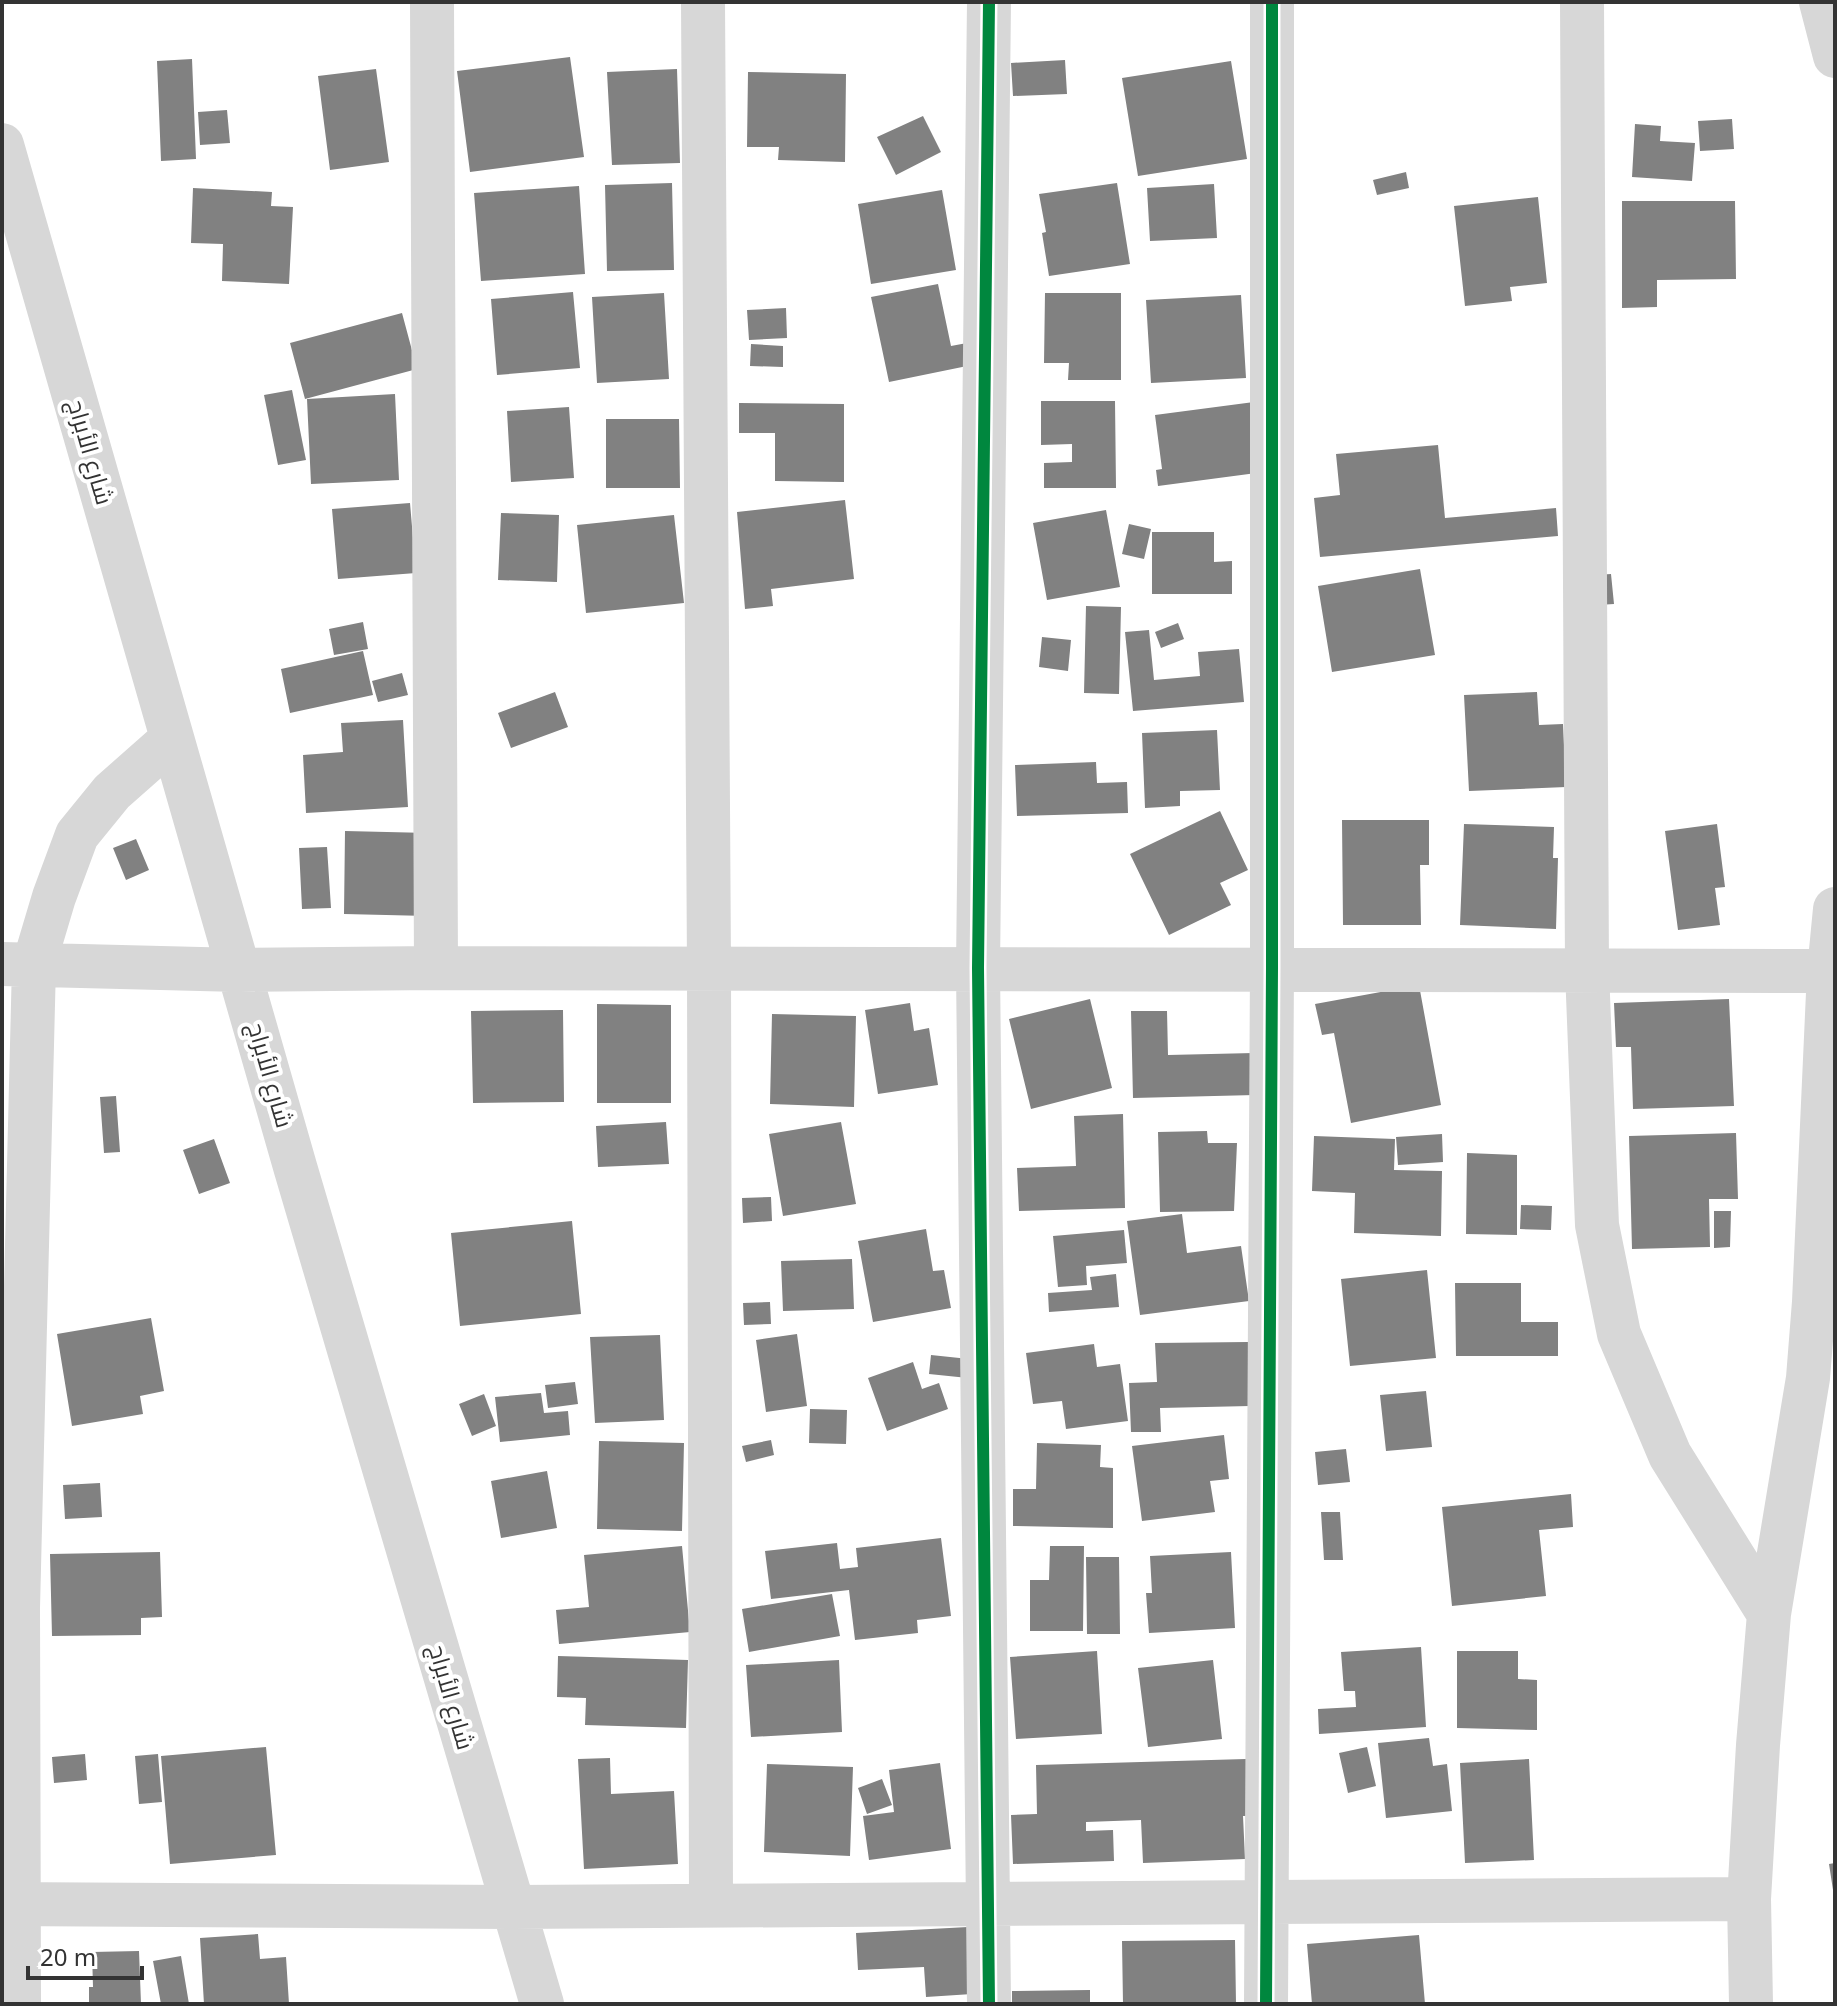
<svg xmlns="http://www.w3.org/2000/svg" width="1837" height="2006" font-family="'Noto Sans',Cairo,sans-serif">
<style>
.building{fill:#818181}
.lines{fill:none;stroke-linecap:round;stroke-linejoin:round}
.minor{stroke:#d7d7d7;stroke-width:44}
.cycleway-casing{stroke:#fff;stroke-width:17}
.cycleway{stroke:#00873e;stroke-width:12}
.labels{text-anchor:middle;stroke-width:8;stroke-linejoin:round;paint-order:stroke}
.street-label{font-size:24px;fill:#333;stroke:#fff}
</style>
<rect width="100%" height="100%" fill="#fff"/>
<path class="building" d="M 570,57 L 584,157 L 470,172 L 457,71 Z
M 192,59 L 196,159 L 161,161 L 157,61 Z
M 1065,60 L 1067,94 L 1013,96 L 1011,63 Z
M 1231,61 L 1247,159 L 1138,176 L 1122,78 Z
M 376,69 L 389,162 L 330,170 L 318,76 Z
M 677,69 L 680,163 L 612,165 L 607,72 Z
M 748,72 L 846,74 L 845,162 L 778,160 L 779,147 L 747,147 Z
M 227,110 L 230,143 L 200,145 L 198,112 Z
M 923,116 L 941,152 L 896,175 L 877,137 Z
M 1732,119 L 1734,149 L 1700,151 L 1698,121 Z
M 1635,124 L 1661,126 L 1660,141 L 1695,143 L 1692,181 L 1632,177 Z
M 1406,172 L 1409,188 L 1377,195 L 1373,180 Z
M 672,183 L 674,270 L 607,271 L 605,185 Z
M 1117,183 L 1130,264 L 1049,276 L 1042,233 L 1046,232 L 1039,194 Z
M 1214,184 L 1217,238 L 1150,241 L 1147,188 Z
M 579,186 L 585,274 L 481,281 L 474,193 Z
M 193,188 L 272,192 L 271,206 L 293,207 L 289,284 L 222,281 L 223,244 L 191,243 Z
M 942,190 L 956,270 L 871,284 L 858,204 Z
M 1538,197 L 1547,283 L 1510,287 L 1512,301 L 1465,306 L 1454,206 Z
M 1622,201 L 1735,201 L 1736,279 L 1657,280 L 1657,307 L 1622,308 Z
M 938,284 L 951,346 L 967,343 L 972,365 L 889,382 L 871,297 Z
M 573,292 L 580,368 L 497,375 L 491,299 Z
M 664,293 L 669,379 L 597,383 L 592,297 Z
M 1045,293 L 1121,293 L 1121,380 L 1068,380 L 1069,363 L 1044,363 Z
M 1241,295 L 1246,378 L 1151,383 L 1146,300 Z
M 786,308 L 787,338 L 749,340 L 747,310 Z
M 402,313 L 417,369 L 305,399 L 290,343 Z
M 751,344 L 783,346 L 783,367 L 750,366 Z
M 292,390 L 306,460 L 278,465 L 264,395 Z
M 395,394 L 399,480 L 311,484 L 307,399 Z
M 1041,401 L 1115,401 L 1116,488 L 1044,488 L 1044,463 L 1072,462 L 1072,444 L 1041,445 Z
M 1254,402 L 1264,472 L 1158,486 L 1156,470 L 1162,469 L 1155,415 Z
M 739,403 L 844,404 L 844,482 L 775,481 L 775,433 L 739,433 Z
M 569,407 L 574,478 L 511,482 L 507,411 Z
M 606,419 L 679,419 L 680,488 L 606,488 Z
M 1438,445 L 1445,518 L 1556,508 L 1558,536 L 1320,557 L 1314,498 L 1340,495 L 1336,454 Z
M 845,500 L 854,579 L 771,589 L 773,606 L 745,609 L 737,512 Z
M 410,503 L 416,573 L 338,579 L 332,509 Z
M 1106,510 L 1120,587 L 1047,600 L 1033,523 Z
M 501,513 L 559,515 L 557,582 L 498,580 Z
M 674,515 L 684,603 L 586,613 L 577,525 Z
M 1129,524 L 1151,529 L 1144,559 L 1122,554 Z
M 1152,532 L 1214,532 L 1214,562 L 1232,561 L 1232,594 L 1152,594 Z
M 1420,569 L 1435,655 L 1332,672 L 1318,586 Z
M 1611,574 L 1614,604 L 1598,605 L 1595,575 Z
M 1086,606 L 1121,607 L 1119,694 L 1084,693 Z
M 363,622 L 368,649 L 334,655 L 329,629 Z
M 1178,623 L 1184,639 L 1161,648 L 1155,632 Z
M 1149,630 L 1154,680 L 1200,676 L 1198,652 L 1239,649 L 1244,702 L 1133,711 L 1125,632 Z
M 1042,637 L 1071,640 L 1068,671 L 1039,667 Z
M 363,651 L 373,695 L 290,713 L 281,669 Z
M 402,673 L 408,695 L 378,702 L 372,681 Z
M 555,692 L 568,727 L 511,748 L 498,713 Z
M 1537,692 L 1539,725 L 1563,724 L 1566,787 L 1469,791 L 1464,695 Z
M 403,720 L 408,807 L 306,813 L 303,755 L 343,752 L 341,723 Z
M 1217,730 L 1220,790 L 1180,791 L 1180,806 L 1145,808 L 1142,733 Z
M 1096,762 L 1097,783 L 1127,782 L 1128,813 L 1017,816 L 1015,765 Z
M 1220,811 L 1248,870 L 1220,883 L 1231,905 L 1169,935 L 1130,854 Z
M 1342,820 L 1429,820 L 1429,865 L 1420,865 L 1421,925 L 1343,925 Z
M 1464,824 L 1554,827 L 1553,858 L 1558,858 L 1556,929 L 1460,925 Z
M 1717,824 L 1725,887 L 1715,888 L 1720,925 L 1678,930 L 1665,831 Z
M 345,831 L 429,833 L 428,916 L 344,914 Z
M 136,839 L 149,870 L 126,880 L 113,848 Z
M 327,847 L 331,908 L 302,909 L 299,848 Z
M 1419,985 L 1441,1105 L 1351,1123 L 1334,1033 L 1322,1035 L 1315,1004 Z
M 1090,999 L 1112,1088 L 1031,1109 L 1009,1019 Z
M 1729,999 L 1734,1106 L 1633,1109 L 1631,1047 L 1616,1047 L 1614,1003 Z
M 910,1003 L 914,1031 L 929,1028 L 938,1085 L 878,1094 L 865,1010 Z
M 597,1004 L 671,1005 L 671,1103 L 597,1103 Z
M 563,1010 L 564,1102 L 473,1103 L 471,1011 Z
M 1131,1011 L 1167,1011 L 1168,1055 L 1254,1053 L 1255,1095 L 1133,1098 Z
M 772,1014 L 856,1016 L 854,1107 L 770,1104 Z
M 116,1096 L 120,1152 L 104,1153 L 100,1097 Z
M 1123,1114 L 1125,1208 L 1019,1211 L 1017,1168 L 1076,1166 L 1074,1116 Z
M 666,1122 L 669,1164 L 598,1167 L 596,1126 Z
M 841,1122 L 856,1204 L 783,1216 L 769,1134 Z
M 1207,1131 L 1208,1143 L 1237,1143 L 1234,1211 L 1160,1212 L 1158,1132 Z
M 1736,1133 L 1738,1199 L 1709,1199 L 1710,1247 L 1632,1249 L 1629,1136 Z
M 1442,1134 L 1443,1162 L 1398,1165 L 1396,1137 Z
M 1314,1136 L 1395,1139 L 1394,1170 L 1442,1171 L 1441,1236 L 1354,1233 L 1355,1193 L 1312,1191 Z
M 214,1139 L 230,1183 L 199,1194 L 183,1150 Z
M 1467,1153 L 1517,1155 L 1517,1235 L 1466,1234 Z
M 771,1197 L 772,1221 L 743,1223 L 742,1198 Z
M 1521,1205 L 1552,1206 L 1551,1230 L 1520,1229 Z
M 1714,1211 L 1731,1211 L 1730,1247 L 1714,1248 Z
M 1182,1214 L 1187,1253 L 1241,1246 L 1249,1301 L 1140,1315 L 1127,1221 Z
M 572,1221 L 581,1314 L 460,1326 L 451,1233 Z
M 926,1229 L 933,1271 L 944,1270 L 951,1308 L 873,1322 L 858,1241 Z
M 1124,1230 L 1127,1263 L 1086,1266 L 1087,1285 L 1058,1287 L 1053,1236 Z
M 852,1259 L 854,1309 L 783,1311 L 781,1261 Z
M 1427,1270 L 1436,1358 L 1350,1366 L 1341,1279 Z
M 1116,1274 L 1119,1307 L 1049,1312 L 1048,1293 L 1092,1290 L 1090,1277 Z
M 1455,1283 L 1521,1283 L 1521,1322 L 1558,1322 L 1558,1356 L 1456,1356 Z
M 770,1302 L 771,1324 L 744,1325 L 743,1303 Z
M 151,1318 L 164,1391 L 140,1396 L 143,1414 L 72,1426 L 57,1334 Z
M 797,1334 L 807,1406 L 766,1412 L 756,1340 Z
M 660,1335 L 664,1420 L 595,1423 L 590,1337 Z
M 1248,1342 L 1250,1406 L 1160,1408 L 1161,1432 L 1131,1432 L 1129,1383 L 1157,1382 L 1155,1343 Z
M 1094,1344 L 1097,1367 L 1120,1364 L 1128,1421 L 1066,1429 L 1062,1401 L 1033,1404 L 1026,1353 Z
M 931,1355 L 969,1359 L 968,1378 L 929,1374 Z
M 913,1362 L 922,1389 L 939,1383 L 948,1409 L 887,1431 L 868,1378 Z
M 575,1382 L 578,1404 L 548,1408 L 545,1385 Z
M 1426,1391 L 1432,1447 L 1386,1451 L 1380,1395 Z
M 541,1393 L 544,1413 L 568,1411 L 570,1435 L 500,1442 L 495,1397 Z
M 484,1394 L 496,1426 L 472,1436 L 459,1404 Z
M 810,1409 L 847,1410 L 846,1444 L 809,1443 Z
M 1224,1435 L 1229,1479 L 1210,1481 L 1215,1512 L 1142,1521 L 1132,1446 Z
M 771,1440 L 774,1455 L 746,1462 L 742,1446 Z
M 599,1441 L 684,1443 L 682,1531 L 597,1529 Z
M 1037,1443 L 1101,1445 L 1100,1467 L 1113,1468 L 1113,1528 L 1013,1526 L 1013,1489 L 1036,1489 Z
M 1346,1449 L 1350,1482 L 1318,1485 L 1315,1452 Z
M 547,1471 L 557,1528 L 501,1538 L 491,1481 Z
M 100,1483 L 102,1517 L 65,1519 L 63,1485 Z
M 1571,1494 L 1573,1527 L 1539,1530 L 1546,1596 L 1452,1606 L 1442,1507 Z
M 1321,1512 L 1340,1512 L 1343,1560 L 1324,1560 Z
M 941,1538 L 951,1616 L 917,1620 L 918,1633 L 855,1640 L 849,1590 L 771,1599 L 765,1551 L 837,1543 L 840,1569 L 858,1567 L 856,1548 Z
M 682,1546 L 690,1632 L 559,1644 L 556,1610 L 589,1607 L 584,1555 Z
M 1050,1546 L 1084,1546 L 1083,1631 L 1030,1631 L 1030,1580 L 1049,1580 Z
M 160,1552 L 162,1617 L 141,1618 L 141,1635 L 52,1636 L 50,1554 Z
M 1231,1552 L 1235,1628 L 1149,1633 L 1146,1593 L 1152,1593 L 1150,1556 Z
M 1086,1557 L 1119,1557 L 1120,1634 L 1087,1634 Z
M 832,1594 L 840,1636 L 749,1652 L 742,1609 Z
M 1421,1647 L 1426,1727 L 1319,1734 L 1318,1709 L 1356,1707 L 1355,1691 L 1344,1691 L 1341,1652 Z
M 1097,1651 L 1102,1734 L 1016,1739 L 1010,1657 Z
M 1457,1651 L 1518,1651 L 1518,1679 L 1537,1680 L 1537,1730 L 1457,1728 Z
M 558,1656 L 688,1660 L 686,1728 L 585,1725 L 586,1698 L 557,1697 Z
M 839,1660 L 842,1732 L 751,1737 L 746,1665 Z
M 1213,1660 L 1222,1739 L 1148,1747 L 1138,1668 Z
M 1429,1738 L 1433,1766 L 1447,1764 L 1452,1811 L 1386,1818 L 1378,1743 Z
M 266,1747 L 276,1855 L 170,1864 L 161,1756 Z
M 1367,1747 L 1376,1786 L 1348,1793 L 1339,1753 Z
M 85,1754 L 87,1780 L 54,1783 L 52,1757 Z
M 158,1754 L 162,1802 L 139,1804 L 135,1756 Z
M 610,1758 L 611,1794 L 674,1791 L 678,1864 L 584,1869 L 578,1759 Z
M 1246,1759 L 1249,1816 L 1243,1816 L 1245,1859 L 1143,1863 L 1141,1820 L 1086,1822 L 1086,1831 L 1113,1830 L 1114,1861 L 1013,1864 L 1011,1815 L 1037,1814 L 1036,1765 Z
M 1529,1759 L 1534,1860 L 1465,1863 L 1460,1763 Z
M 940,1763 L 951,1849 L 869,1860 L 863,1816 L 894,1812 L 889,1770 Z
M 767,1764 L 853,1767 L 850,1856 L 764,1852 Z
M 882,1779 L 892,1805 L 867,1814 L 858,1788 Z
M 1835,1863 L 1835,1890 L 1833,1890 L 1829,1864 Z
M 968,1927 L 972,1994 L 926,1997 L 924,1967 L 858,1970 L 856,1933 Z
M 258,1934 L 260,1959 L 286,1957 L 289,2004 L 204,2004 L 200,1938 Z
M 1419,1935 L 1425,2004 L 1312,2004 L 1307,1944 Z
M 1235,1940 L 1236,2004 L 1123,2004 L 1122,1941 Z
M 139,1951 L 141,2004 L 89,2004 L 89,1987 L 93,1987 L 92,1952 Z
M 181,1956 L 189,2004 L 161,2004 L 153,1961 Z
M 1090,1990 L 1090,2004 L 1012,2004 L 1012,1991 Z"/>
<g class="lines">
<path class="minor" d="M 703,2 L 709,967 L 711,1905
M 1582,2 L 1587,970 L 1597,1225 L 1619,1334 L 1670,1455 L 1769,1614
M 1821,2 L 1835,56
M 2,145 L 296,1170 L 542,2004
M 2,964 L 240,970 L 436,968 L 432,2
M 436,968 L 1829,971
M 2,1904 L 513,1907 L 1749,1899
M 19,2004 L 18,1608 L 34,964 L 54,897 L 77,835 L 112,792 L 172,739
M 989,2004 L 978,968 L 989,2
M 1266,2004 L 1272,968 L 1272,2
M 1751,2004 L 1749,1899 L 1758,1745 L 1769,1614 L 1808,1378 L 1814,1302 L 1829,971 L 1835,909"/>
<defs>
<path id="cycleway" d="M 989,2004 L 978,968 L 989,2
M 1266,2004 L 1272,968 L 1272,2"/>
</defs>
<use href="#cycleway" class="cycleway-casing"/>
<use href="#cycleway" class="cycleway"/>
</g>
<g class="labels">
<g class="street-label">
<text transform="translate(90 452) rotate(74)" y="8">شارع الأبراج</text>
<text transform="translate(270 1075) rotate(74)" y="8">شارع الأبراج</text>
<text transform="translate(451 1697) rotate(74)" y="8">شارع الأبراج</text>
</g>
</g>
<rect width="1837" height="2006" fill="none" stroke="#333333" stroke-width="8"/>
<path d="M28 1966v12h114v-12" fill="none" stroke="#333333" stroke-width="4"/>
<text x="40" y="1966" font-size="24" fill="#333333" stroke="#ffffff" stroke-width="6" paint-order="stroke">20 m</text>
</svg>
